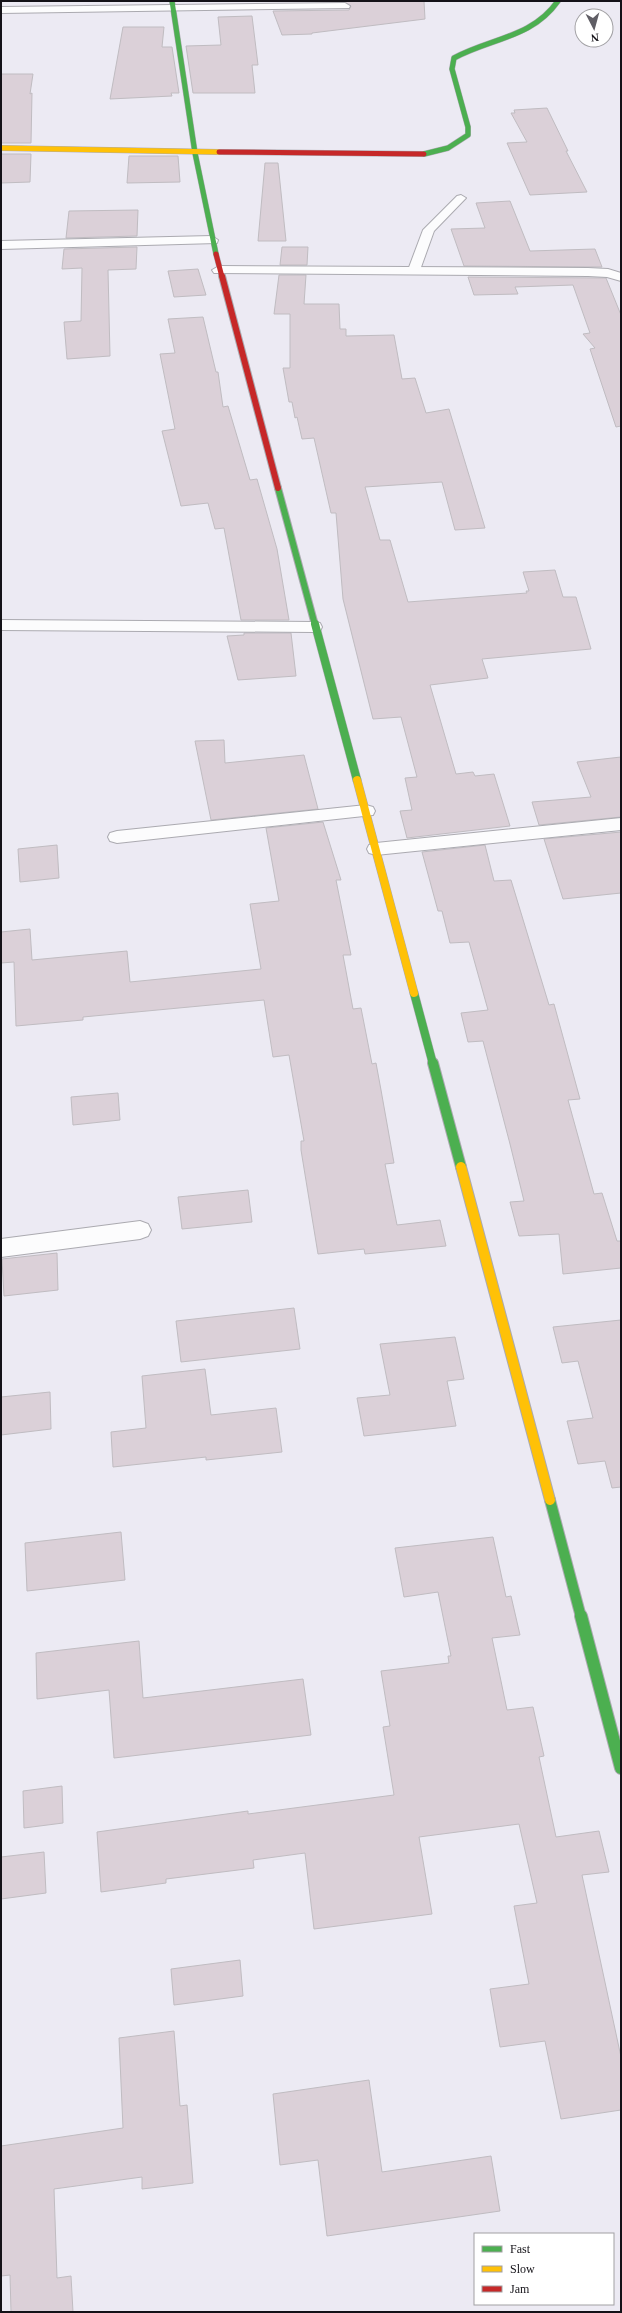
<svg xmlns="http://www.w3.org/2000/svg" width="622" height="2313" font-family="Georgia,serif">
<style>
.building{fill:#dbd0d8;stroke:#c0bcc1}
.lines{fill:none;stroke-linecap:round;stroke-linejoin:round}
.lane-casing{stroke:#abaab0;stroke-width:2}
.street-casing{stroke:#abaab0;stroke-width:2}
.fast-far4-casing{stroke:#abaab0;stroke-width:6}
.fast-far3-casing{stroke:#abaab0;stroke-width:8}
.fast-far2-casing{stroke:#abaab0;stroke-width:9}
.fast-far1-casing{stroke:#abaab0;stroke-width:12}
.fast-casing{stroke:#abaab0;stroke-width:14}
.slow-far2-casing{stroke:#abaab0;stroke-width:6}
.slow-far1-casing{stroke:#abaab0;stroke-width:9}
.slow-casing{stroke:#abaab0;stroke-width:12}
.jam-far1-casing{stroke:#abaab0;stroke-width:6}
.jam-casing{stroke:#abaab0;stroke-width:8}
.lane{fill:#fcfcfd;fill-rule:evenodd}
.street{fill:#fcfcfd;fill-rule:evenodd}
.fast-far4{stroke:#4caf50;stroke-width:5}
.fast-far3{stroke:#4caf50;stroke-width:6}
.fast-far2{stroke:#4caf50;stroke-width:8}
.fast-far1{stroke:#4caf50;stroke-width:10}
.fast{stroke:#4caf50;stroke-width:12}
.slow-far2{stroke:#ffc107;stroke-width:5}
.slow-far1{stroke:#ffc107;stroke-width:8}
.slow{stroke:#ffc107;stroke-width:10}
.jam-far1{stroke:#c62828;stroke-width:5}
.jam{stroke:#c62828;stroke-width:6}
</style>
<rect width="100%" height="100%" fill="#eceaf3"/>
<path class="building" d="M 270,1 L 424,1 L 425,19 L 312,33 L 312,34 L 282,35 L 273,11 L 349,10 L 351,6 L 345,2 Z
M 252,16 L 258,65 L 252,65 L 255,93 L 193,93 L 186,46 L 221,45 L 218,17 Z
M 123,27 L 164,27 L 162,47 L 172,47 L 179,93 L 171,93 L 172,96 L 110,99 Z
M 1,74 L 33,74 L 30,94 L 32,93 L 31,143 L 1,143 Z
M 547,108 L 568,151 L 566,151 L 587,192 L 530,195 L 507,143 L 527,142 L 511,113 L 515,113 L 514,110 Z
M 1,154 L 31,154 L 30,182 L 1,183 Z
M 129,156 L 178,156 L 180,182 L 127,183 Z
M 265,163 L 278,163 L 286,241 L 258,241 Z
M 510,201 L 530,251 L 595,249 L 602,267 L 464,266 L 451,229 L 485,228 L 476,203 Z
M 138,210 L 137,236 L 66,238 L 69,211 Z
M 137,247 L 136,269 L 108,270 L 110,356 L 67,359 L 64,322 L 81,321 L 82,268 L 62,269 L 64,249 Z
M 282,247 L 308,247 L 307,265 L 280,265 Z
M 198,269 L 206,295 L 174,297 L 168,271 Z
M 279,275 L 306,275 L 304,304 L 339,304 L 340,329 L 346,329 L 346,336 L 394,335 L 402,379 L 415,378 L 426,413 L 449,409 L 485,528 L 455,530 L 442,482 L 365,487 L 380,540 L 390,540 L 408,602 L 527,593 L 526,591 L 529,591 L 523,572 L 555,570 L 563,597 L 576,597 L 591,649 L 482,659 L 488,678 L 430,685 L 456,774 L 473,772 L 475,776 L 494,774 L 510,826 L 407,838 L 400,811 L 412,810 L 405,778 L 417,777 L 401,717 L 373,719 L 343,599 L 336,513 L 331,513 L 314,438 L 302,439 L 297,417 L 295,418 L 292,402 L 289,402 L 283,368 L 290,368 L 290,314 L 274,314 Z
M 468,277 L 606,278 L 621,315 L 621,426 L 616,427 L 590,349 L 595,348 L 583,334 L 590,333 L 573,285 L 515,287 L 518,294 L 474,295 Z
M 203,317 L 216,372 L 218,372 L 223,407 L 228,406 L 250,480 L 257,479 L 277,549 L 289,620 L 241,620 L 224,528 L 215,529 L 208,503 L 181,506 L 162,431 L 175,429 L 160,354 L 175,353 L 168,319 Z
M 244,633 L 291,633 L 296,676 L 238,680 L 227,636 L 244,635 Z
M 224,740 L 225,763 L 304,755 L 318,809 L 211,820 L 195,741 Z
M 621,757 L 621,817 L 539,825 L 532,802 L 591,797 L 577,762 Z
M 323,822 L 341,880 L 336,880 L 351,955 L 343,955 L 353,1009 L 361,1008 L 372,1064 L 376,1063 L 381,1090 L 394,1163 L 385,1164 L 397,1225 L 440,1220 L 446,1246 L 365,1254 L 364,1249 L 318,1254 L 301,1150 L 301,1141 L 304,1141 L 289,1055 L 273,1057 L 264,1000 L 83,1017 L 83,1020 L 16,1026 L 14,962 L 1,963 L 1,932 L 30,929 L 32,960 L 127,951 L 130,982 L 261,969 L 250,904 L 279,901 L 266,828 Z
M 621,832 L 621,893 L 563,899 L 544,839 Z
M 57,845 L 59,878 L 20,882 L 18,849 Z
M 485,845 L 494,881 L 511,880 L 549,1005 L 554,1004 L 580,1099 L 568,1100 L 594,1194 L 602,1193 L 617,1241 L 621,1241 L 621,1268 L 563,1274 L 559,1234 L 519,1236 L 510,1202 L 524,1201 L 510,1144 L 483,1041 L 468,1042 L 461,1013 L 488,1010 L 469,942 L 450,943 L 442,911 L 438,911 L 422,852 Z
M 118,1093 L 120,1120 L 73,1125 L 71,1097 Z
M 248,1190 L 252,1222 L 182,1229 L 178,1197 Z
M 57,1253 L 58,1290 L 4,1296 L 2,1259 Z
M 294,1308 L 300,1349 L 181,1362 L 176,1321 Z
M 621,1320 L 621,1487 L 612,1488 L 605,1461 L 578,1464 L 567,1421 L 593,1418 L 578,1361 L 562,1363 L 553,1327 Z
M 455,1337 L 464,1379 L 447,1381 L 456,1426 L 364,1436 L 357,1398 L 390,1395 L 380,1344 Z
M 205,1369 L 211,1415 L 276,1408 L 282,1452 L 206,1460 L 206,1457 L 113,1467 L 111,1432 L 146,1428 L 142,1376 Z
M 50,1392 L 51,1429 L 1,1435 L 1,1397 Z
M 121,1532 L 125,1580 L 27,1591 L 25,1543 Z
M 493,1537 L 506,1597 L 511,1596 L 520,1635 L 492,1638 L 507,1710 L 533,1707 L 544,1756 L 539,1757 L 556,1837 L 599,1831 L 609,1872 L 582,1875 L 621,2057 L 621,2110 L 561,2119 L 545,2041 L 500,2047 L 490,1989 L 529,1984 L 514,1906 L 537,1903 L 519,1824 L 419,1837 L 432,1914 L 314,1929 L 305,1853 L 253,1860 L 254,1868 L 166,1879 L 166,1883 L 101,1892 L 97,1832 L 248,1811 L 248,1814 L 394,1795 L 383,1727 L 390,1726 L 381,1671 L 449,1663 L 448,1656 L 451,1656 L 438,1592 L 404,1597 L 395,1548 Z
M 139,1641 L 143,1698 L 303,1679 L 311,1735 L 114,1758 L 109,1690 L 37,1699 L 36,1653 Z
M 62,1786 L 63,1823 L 24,1828 L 23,1791 Z
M 44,1852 L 46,1893 L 1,1899 L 1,1857 Z
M 240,1960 L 243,1996 L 174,2005 L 171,1969 Z
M 174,2031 L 180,2106 L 187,2105 L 193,2183 L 142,2189 L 142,2177 L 54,2189 L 57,2278 L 71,2276 L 73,2312 L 11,2312 L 10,2275 L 1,2276 L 1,2146 L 123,2128 L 119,2038 Z
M 369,2080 L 382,2172 L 491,2156 L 500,2211 L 327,2236 L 318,2160 L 280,2165 L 273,2094 Z"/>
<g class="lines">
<defs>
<path id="lane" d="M 461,195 L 466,198 L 434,231 L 420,270 L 418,272 L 410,272 L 408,270 L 423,230 L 457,196 Z"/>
<path id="street" d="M 345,3 L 350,6 L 349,8 L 1,13 L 1,7 Z
M 212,236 L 218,240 L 217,243 L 1,249 L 1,241 Z
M 219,266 L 588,268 L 608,269 L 621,273 L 621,281 L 607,277 L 588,276 L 214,273 L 212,270 Z
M 1,620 L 314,622 L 320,623 L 322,627 L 320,631 L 314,632 L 1,630 Z
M 366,805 L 373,807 L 375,811 L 373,815 L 117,843 L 110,841 L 108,837 L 110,833 L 117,831 Z
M 621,818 L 621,830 L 376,855 L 369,853 L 367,849 L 369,845 L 376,843 Z
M 140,1221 L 148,1224 L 151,1230 L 148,1236 L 140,1239 L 1,1257 L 1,1239 Z"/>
<path id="fast-far4" d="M 172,1 L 195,153 L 216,254
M 424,154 L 448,148 L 468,135 L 468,127 L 452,69 L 454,58 C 491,38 532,38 558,1"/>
<path id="fast-far3" d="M 278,488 L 315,625"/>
<path id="fast-far2" d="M 315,624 L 357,780
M 414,993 L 433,1064"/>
<path id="fast-far1" d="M 433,1063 L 461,1167
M 550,1500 L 581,1617"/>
<path id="fast" d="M 581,1616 L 621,1768"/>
<path id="slow-far2" d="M 1,148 L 219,152"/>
<path id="slow-far1" d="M 357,780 L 414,993"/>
<path id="slow" d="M 461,1167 L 550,1500"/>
<path id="jam-far1" d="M 219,152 L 424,154
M 216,254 L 222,277"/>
<path id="jam" d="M 222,276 L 278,488"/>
</defs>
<use href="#lane" class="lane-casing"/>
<use href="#street" class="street-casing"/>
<use href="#fast-far4" class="fast-far4-casing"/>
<use href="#fast-far3" class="fast-far3-casing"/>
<use href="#fast-far2" class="fast-far2-casing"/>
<use href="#fast-far1" class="fast-far1-casing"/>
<use href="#fast" class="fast-casing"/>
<use href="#slow-far2" class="slow-far2-casing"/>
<use href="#slow-far1" class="slow-far1-casing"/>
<use href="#slow" class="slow-casing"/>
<use href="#jam-far1" class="jam-far1-casing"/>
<use href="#jam" class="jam-casing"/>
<use href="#lane" class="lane"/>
<use href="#street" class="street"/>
<use href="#fast-far4" class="fast-far4"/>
<use href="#fast-far3" class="fast-far3"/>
<use href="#fast-far2" class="fast-far2"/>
<use href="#fast-far1" class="fast-far1"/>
<use href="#fast" class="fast"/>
<use href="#slow-far2" class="slow-far2"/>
<use href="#slow-far1" class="slow-far1"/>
<use href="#slow" class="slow"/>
<use href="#jam-far1" class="jam-far1"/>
<use href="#jam" class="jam"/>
</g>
<rect width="622" height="2313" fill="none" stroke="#141218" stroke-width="4"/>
<rect x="474" y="2233" width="140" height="72" fill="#ffffff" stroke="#a1a0a3"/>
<rect x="482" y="2246" width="20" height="6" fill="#4caf50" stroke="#a1a0a3"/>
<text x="510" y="2253" font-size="12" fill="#141218">Fast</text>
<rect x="482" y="2266" width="20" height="6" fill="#ffc107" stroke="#a1a0a3"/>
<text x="510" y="2273" font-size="12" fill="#141218">Slow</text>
<rect x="482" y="2286" width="20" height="6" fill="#c62828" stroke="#a1a0a3"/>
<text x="510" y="2293" font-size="12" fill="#141218">Jam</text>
<g transform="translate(594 28) rotate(174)"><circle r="19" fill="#ffffff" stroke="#a1a0a3"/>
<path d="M0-3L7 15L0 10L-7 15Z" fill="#605e65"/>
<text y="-6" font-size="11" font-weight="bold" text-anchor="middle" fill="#141218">N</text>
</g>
</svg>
